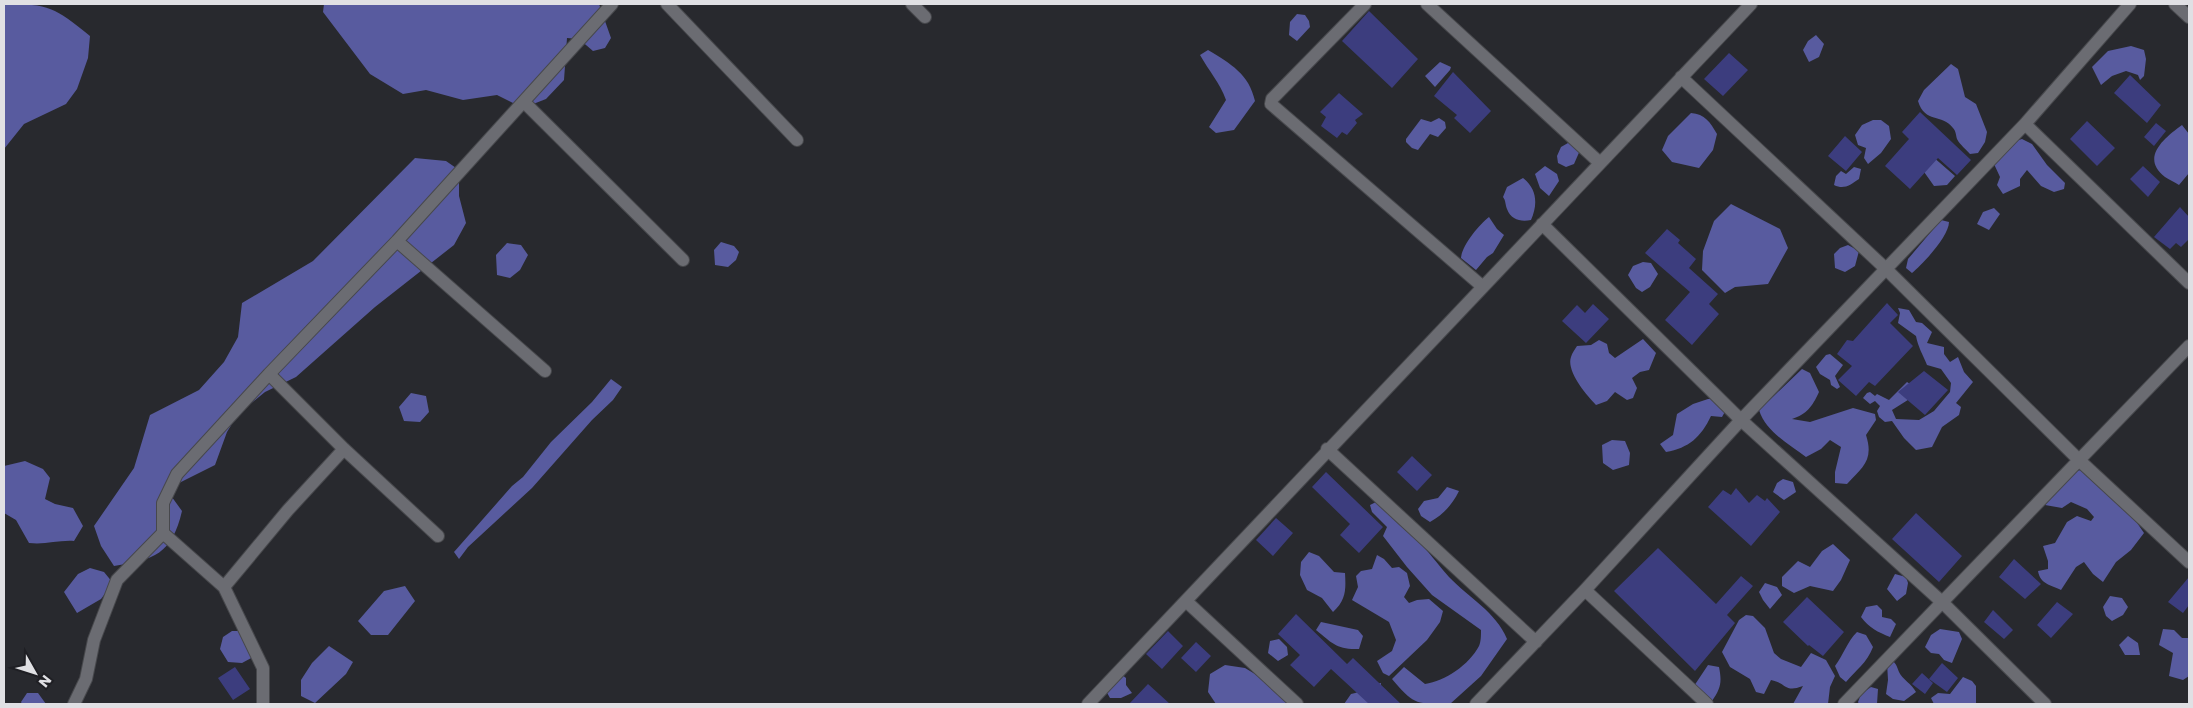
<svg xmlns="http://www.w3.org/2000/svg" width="2193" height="708" font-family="Poppins,sans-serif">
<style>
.forest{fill:#585b9f}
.building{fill:#3c3d7e}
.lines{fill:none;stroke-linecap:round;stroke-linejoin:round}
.minor-casing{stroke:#47484c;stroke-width:14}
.minor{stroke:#6b6c72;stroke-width:12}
</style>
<rect width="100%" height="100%" fill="#28292e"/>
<path class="forest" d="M 4,4 C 50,4 54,7 90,36 L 88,58 L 77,89 L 66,104 L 24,124 L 4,149 Z
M 324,4 L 599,4 L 611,38 L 605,48 L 593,51 L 579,39 L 567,38 L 564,80 L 546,99 L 523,108 L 497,95 L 463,100 L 426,90 L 403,94 L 370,74 L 323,12 Z
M 1297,14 L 1305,15 L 1309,21 L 1310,27 L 1297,41 L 1289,35 L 1290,22 Z
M 1816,35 L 1824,44 L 1819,57 L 1809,62 L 1803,50 L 1808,41 Z
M 2131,46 L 2144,50 L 2146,59 L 2144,76 L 2140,80 L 2138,75 L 2126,71 L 2112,76 L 2101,85 L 2092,67 L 2108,51 Z
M 1208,50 C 1231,64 1249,74 1255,101 L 1234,130 L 1216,133 L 1209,127 L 1226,100 C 1220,83 1209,71 1200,55 Z
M 1440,62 L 1451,67 L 1450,70 L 1435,87 L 1425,76 Z
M 1951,64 L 1958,69 L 1965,97 L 1976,104 L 1987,132 L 1985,142 L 1978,153 L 1970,154 C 1966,149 1960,145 1957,139 C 1956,136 1956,131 1953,128 C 1942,113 1925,124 1918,101 L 1924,90 Z
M 1691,113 C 1705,114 1710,122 1717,134 L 1713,150 L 1699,168 L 1672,162 L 1662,150 L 1668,136 Z
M 1439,118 L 1445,122 L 1446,128 L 1438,137 L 1430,134 L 1418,150 L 1412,148 L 1406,142 L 1406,139 L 1421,119 L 1431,122 Z
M 1873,120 L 1881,120 L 1889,126 L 1891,139 L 1881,153 L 1868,164 L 1864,158 L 1866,148 L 1858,145 L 1855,135 L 1862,125 Z
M 2182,125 L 2189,134 L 2189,173 L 2179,185 C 2175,182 2169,180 2165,177 C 2140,158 2164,138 2182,125 Z
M 2022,139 L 2032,144 L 2047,165 L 2065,183 L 2064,189 L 2054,192 L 2041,186 L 2027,170 L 2020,179 L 2020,186 L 2003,194 L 1997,185 L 2000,177 L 1994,164 L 2006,144 Z
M 1568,143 L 1572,143 L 1581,148 L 1574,164 L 1566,167 L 1558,163 L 1557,156 L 1561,147 Z
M 1932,156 L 1955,176 L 1947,185 L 1934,186 L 1922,169 Z
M 415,158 L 446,161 L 459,170 L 459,196 L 466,223 L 454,245 L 375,307 L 296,377 L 265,392 L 238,414 L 227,432 L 215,465 L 177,484 L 169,493 L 182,511 C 172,554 154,560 114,566 L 101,546 L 94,526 L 134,468 L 150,415 L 199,390 L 224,362 L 238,337 L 242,303 L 313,261 Z
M 1545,166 L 1557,174 L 1559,181 L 1549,196 L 1540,188 L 1535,174 Z
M 1854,167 L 1861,169 L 1859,179 C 1850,185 1844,190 1834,185 L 1836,176 L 1841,171 L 1846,174 Z
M 1523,178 C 1537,189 1538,204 1531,220 C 1521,222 1511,220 1507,209 C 1505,204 1506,201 1503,197 L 1507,187 Z
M 1731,204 L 1780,229 L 1788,248 L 1768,284 L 1735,287 L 1725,293 L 1702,270 L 1703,251 L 1714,221 Z
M 1994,208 L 2000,214 L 1989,230 L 1977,224 L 1983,212 Z
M 1489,217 L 1497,229 L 1504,235 L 1493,253 L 1487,257 L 1476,270 L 1461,258 C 1462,245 1479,225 1489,217 Z
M 1941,220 L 1949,222 C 1949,236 1923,264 1912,273 L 1906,268 L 1908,259 Z
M 721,242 L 734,246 L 739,252 L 736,260 L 728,267 L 715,265 L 714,250 Z
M 507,243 L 521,245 L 528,255 L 520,270 L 510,278 L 497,275 L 496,255 Z
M 1848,245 L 1859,251 L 1855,266 L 1845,272 L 1835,268 L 1834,254 L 1840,248 Z
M 1643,262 L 1651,263 L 1658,274 L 1650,287 L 1642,292 L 1636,288 L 1628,275 L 1633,266 Z
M 1898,308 L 1909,310 L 1916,322 L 1922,323 L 1932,332 L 1927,343 L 1944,347 L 1944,354 L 1950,362 L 1958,357 L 1964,372 L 1973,382 L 1956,403 L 1961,407 L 1959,415 L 1942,427 L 1932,447 L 1916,450 L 1904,438 L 1892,421 L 1885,422 L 1879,417 L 1877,411 L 1880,406 L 1875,401 L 1870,404 L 1863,398 L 1867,393 L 1870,392 L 1875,396 L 1877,394 L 1889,400 L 1907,382 L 1913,386 L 1911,398 L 1892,410 L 1896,419 L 1919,420 L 1934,411 L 1950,392 L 1951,383 L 1941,369 L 1927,365 C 1923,355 1918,347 1916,336 L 1898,323 L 1900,313 Z
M 1643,339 L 1656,353 L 1649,370 L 1640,372 L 1632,378 L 1637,388 L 1633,398 L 1627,400 L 1615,392 L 1607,401 L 1596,405 C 1586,395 1566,371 1571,357 C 1572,353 1575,349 1577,346 L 1591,345 L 1599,340 L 1607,344 L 1609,353 L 1615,358 Z
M 1830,354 L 1843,365 L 1835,376 L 1840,387 L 1837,389 L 1831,385 L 1830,380 L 1820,374 L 1816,367 L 1826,355 Z
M 1802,369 L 1810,373 L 1819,392 C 1812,407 1807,414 1792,419 L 1810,422 L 1853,408 L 1875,414 L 1876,420 L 1866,435 C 1874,460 1863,467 1847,484 L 1835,483 L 1835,472 L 1841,447 L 1830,440 L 1821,449 L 1806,457 C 1789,444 1766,432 1759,410 Z
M 611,379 L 622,387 L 613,400 L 592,420 L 532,488 L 468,547 L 459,559 L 454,552 L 512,486 L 523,477 L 551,442 L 592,402 Z
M 411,393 L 426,396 L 429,412 L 420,422 L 404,421 L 399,407 Z
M 1708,399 L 1720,399 L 1727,408 L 1722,417 L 1711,416 C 1701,437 1689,448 1666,452 L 1660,444 L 1673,435 L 1677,414 L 1693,404 Z
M 1612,440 L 1625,441 L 1630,453 L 1629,465 L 1613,470 L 1603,463 L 1602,445 Z
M 25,461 L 43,469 L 50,478 L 45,499 L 55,504 L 73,508 L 83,526 L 74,541 C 58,540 45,545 29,543 L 16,520 L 4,513 L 4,466 Z
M 2088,469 L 2131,514 L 2144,533 L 2131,550 L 2116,562 L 2103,582 L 2093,574 L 2084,562 L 2076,567 L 2061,590 C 2051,585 2040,584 2038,571 L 2048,569 L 2048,561 L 2043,546 L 2055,543 L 2067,522 L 2077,516 L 2091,521 L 2094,517 L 2087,509 L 2071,502 L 2062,508 L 2045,505 C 2054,491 2066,484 2075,471 Z
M 1783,479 L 1793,482 L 1796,492 L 1784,500 L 1773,492 L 1777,483 Z
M 1447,487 L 1459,491 C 1452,505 1444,514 1430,522 L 1421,516 L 1418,509 L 1424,501 L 1438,498 Z
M 1376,502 L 1385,505 C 1390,520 1404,528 1416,539 C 1428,550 1438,565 1449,577 C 1469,598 1496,612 1507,639 L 1481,676 L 1450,704 C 1416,704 1414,705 1392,679 L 1404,667 L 1425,684 C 1445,681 1469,665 1479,646 C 1481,642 1481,635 1481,630 L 1432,595 L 1407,567 L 1383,536 L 1387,527 L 1372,512 L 1370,505 Z
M 1833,544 L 1850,560 L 1841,580 L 1833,591 L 1810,586 L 1794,593 L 1782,586 L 1782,577 L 1798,561 L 1810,567 L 1822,551 Z
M 1309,552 L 1319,556 L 1334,572 L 1345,573 C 1346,590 1346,600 1333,612 L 1322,598 L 1307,590 L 1300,575 L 1301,562 Z
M 1377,555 L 1384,559 L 1392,568 L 1399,567 L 1407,573 L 1410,586 L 1404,597 L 1409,603 L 1417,600 L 1429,599 L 1443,611 L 1440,622 L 1427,640 L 1389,676 L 1383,673 L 1377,661 L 1392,651 L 1396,640 L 1389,622 L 1352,600 L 1358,587 L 1356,576 L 1361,571 L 1372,569 Z
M 90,568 L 104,572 L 113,583 L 101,599 L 77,613 L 64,592 L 78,574 Z
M 1895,574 L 1906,577 L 1908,583 L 1906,594 L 1897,601 L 1887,589 Z
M 1765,583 L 1777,587 L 1782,595 L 1770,609 L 1763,600 L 1759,592 Z
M 405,586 L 415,601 L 388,635 L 371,635 L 358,621 L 384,591 Z
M 2110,596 L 2122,598 L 2128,607 L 2123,615 L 2112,621 L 2106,616 L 2103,607 Z
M 1877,605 L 1882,610 L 1882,617 L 1891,619 L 1896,624 L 1890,637 C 1878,632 1869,628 1861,617 L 1866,607 Z
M 1746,615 L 1753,616 L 1765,628 L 1774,653 L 1781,659 L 1801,667 L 1811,653 L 1826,660 L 1835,676 L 1830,687 L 1828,704 L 1793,704 L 1803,686 C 1784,693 1787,683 1771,680 L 1764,694 L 1756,692 L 1750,679 L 1730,667 L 1722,652 L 1739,620 Z
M 1321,622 L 1358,630 L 1363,636 L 1359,649 C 1337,650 1332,643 1316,630 Z
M 1940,629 L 1959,632 L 1962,639 L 1952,663 L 1944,660 L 1939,654 L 1931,653 L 1925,647 L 1931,635 Z
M 2163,629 L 2174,630 L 2182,638 L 2189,638 L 2189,676 L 2183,680 L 2169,676 L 2173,653 L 2159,645 Z
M 232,631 L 245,631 L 255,656 L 242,663 L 228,662 L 220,649 L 223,637 Z
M 1857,632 L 1866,635 L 1873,647 C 1867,663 1856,670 1846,682 L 1840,677 L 1835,666 C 1844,654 1847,642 1857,632 Z
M 2128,636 L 2138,643 L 2140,655 L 2125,655 L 2119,645 Z
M 1279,639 L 1287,647 L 1288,655 L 1278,661 L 1268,653 L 1270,641 Z
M 329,646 L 353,662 L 346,674 L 315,703 L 301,696 L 301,680 L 312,663 Z
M 1893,661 C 1897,665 1897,667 1899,672 C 1902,679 1912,684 1916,692 L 1904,701 L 1893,699 L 1886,694 L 1888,680 L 1887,663 Z
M 1225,665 L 1245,668 L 1270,683 L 1292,704 L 1216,704 L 1208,692 L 1210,674 Z
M 1708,665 L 1719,667 C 1722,682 1721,688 1712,701 L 1708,700 L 1694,686 Z
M 1121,674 L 1126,678 L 1126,685 L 1132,693 L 1121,698 L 1110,698 L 1106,691 Z
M 1963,677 L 1972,681 L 1976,686 L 1976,704 L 1934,704 L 1931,698 L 1938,693 L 1950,694 Z
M 1381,683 L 1381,696 L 1377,704 L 1344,704 L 1351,694 C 1363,692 1369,685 1381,683 Z
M 1871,687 L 1878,689 L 1877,704 L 1859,704 L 1858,702 L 1861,694 Z
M 27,693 L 38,693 L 46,704 L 22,704 L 21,702 Z"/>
<path class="building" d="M 1369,11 L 1418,59 L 1392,88 L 1342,41 Z
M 1729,53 L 1748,70 L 1723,96 L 1704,79 Z
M 1453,72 L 1491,111 L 1470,133 L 1454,118 L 1457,115 L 1434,96 Z
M 2130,75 L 2161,105 L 2147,123 L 2114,93 Z
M 1339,93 L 1363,114 L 1355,120 L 1357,123 L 1347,135 L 1342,132 L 1337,138 L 1321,126 L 1326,117 L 1320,112 Z
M 1920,112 L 1971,160 L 1957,175 L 1938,158 L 1910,189 L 1885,166 L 1909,139 L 1902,132 Z
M 2087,121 L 2115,148 L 2097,166 L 2070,139 Z
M 2156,123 L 2166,131 L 2154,146 L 2144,137 Z
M 1845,136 L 1862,152 L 1846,171 L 1828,156 Z
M 2143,166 L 2160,182 L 2148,197 L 2130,179 Z
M 2180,207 L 2189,217 L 2189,239 L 2181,247 L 2176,243 L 2170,249 L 2154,237 Z
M 1667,229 L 1680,240 L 1678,243 L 1696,259 L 1689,268 L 1718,294 L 1709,304 L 1719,314 L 1692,345 L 1665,320 L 1690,292 L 1645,253 Z
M 1887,303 L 1898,315 L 1890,323 L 1913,346 L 1875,386 L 1869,382 L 1856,396 L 1838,380 L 1852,366 L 1837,354 L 1847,340 L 1853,341 Z
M 1593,304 L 1609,319 L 1586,343 L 1562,321 L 1577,305 L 1585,313 Z
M 1924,371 L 1948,390 L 1925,415 L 1898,392 Z
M 1412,456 L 1432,475 L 1417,491 L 1397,472 Z
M 1326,472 L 1383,527 L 1359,553 L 1340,535 L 1350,524 L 1312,487 Z
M 1736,488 L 1749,503 L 1757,495 L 1765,501 L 1767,498 L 1780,512 L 1751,546 L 1708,507 L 1723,490 L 1731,495 Z
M 1916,513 L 1962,556 L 1939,582 L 1892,539 Z
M 1276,518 L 1293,533 L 1273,556 L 1256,540 Z
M 1658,548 L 1716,604 L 1741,576 L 1753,586 L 1727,615 L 1735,623 L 1695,671 L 1614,591 Z
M 2014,559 L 2041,584 L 2025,599 L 1999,577 Z
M 2189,577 L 2189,605 L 2183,613 L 2168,602 Z
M 1807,597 L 1844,632 L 1823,656 L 1809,645 L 1808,646 L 1783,622 Z
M 2057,602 L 2073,614 L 2051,638 L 2037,625 Z
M 1993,610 L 2013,630 L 2004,639 L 1984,622 Z
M 1296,614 L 1347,664 L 1353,658 L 1401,704 L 1369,704 L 1331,669 L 1314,687 L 1290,665 L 1300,655 L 1278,634 Z
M 1168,631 L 1183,646 L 1162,669 L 1146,654 Z
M 1196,642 L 1211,656 L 1196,672 L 1181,658 Z
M 1942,663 L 1958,678 L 1947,692 L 1929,679 Z
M 235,667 L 250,689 L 233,700 L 218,678 Z
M 1922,673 L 1933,683 L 1925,694 L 1912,684 Z
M 1148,684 L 1170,704 L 1129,704 Z"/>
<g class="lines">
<defs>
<path id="minor" d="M 667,4 L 797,140
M 912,4 L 925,17
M 1365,4 L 1272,99 L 1271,104 L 1483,287
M 1427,4 L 1600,163
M 2175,4 L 2189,17
M 1681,77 L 1886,269 L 2080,461 L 2189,562
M 524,102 L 683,260
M 2025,124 L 2189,283
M 1542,224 L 1741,420 L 1943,603 L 2045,704
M 397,241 L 545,371
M 269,374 L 344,449 L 438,536
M 1327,449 L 1536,642
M 163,533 L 224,587 L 263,668 L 263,704
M 224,587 L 288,510 L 344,449
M 1585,590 L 1707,704
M 1187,602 L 1297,704
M 74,704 L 86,679 L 94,640 L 117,580 L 163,533 L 163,503 L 177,474 L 269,374 L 397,241 L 612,4
M 1088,704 L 1751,4
M 1476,704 L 1585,590 L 1741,420 L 2025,124 L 2130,4
M 1844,704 L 2189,346"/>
</defs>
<use href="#minor" class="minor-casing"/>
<use href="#minor" class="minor"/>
</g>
<rect width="2193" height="708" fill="none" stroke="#e0e0e4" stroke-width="10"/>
<g transform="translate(35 673) rotate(129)" stroke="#1f1f24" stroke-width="4" paint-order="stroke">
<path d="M0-4L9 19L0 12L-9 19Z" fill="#e0e0e4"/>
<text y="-8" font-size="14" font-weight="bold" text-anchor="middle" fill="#e0e0e4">N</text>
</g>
</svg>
